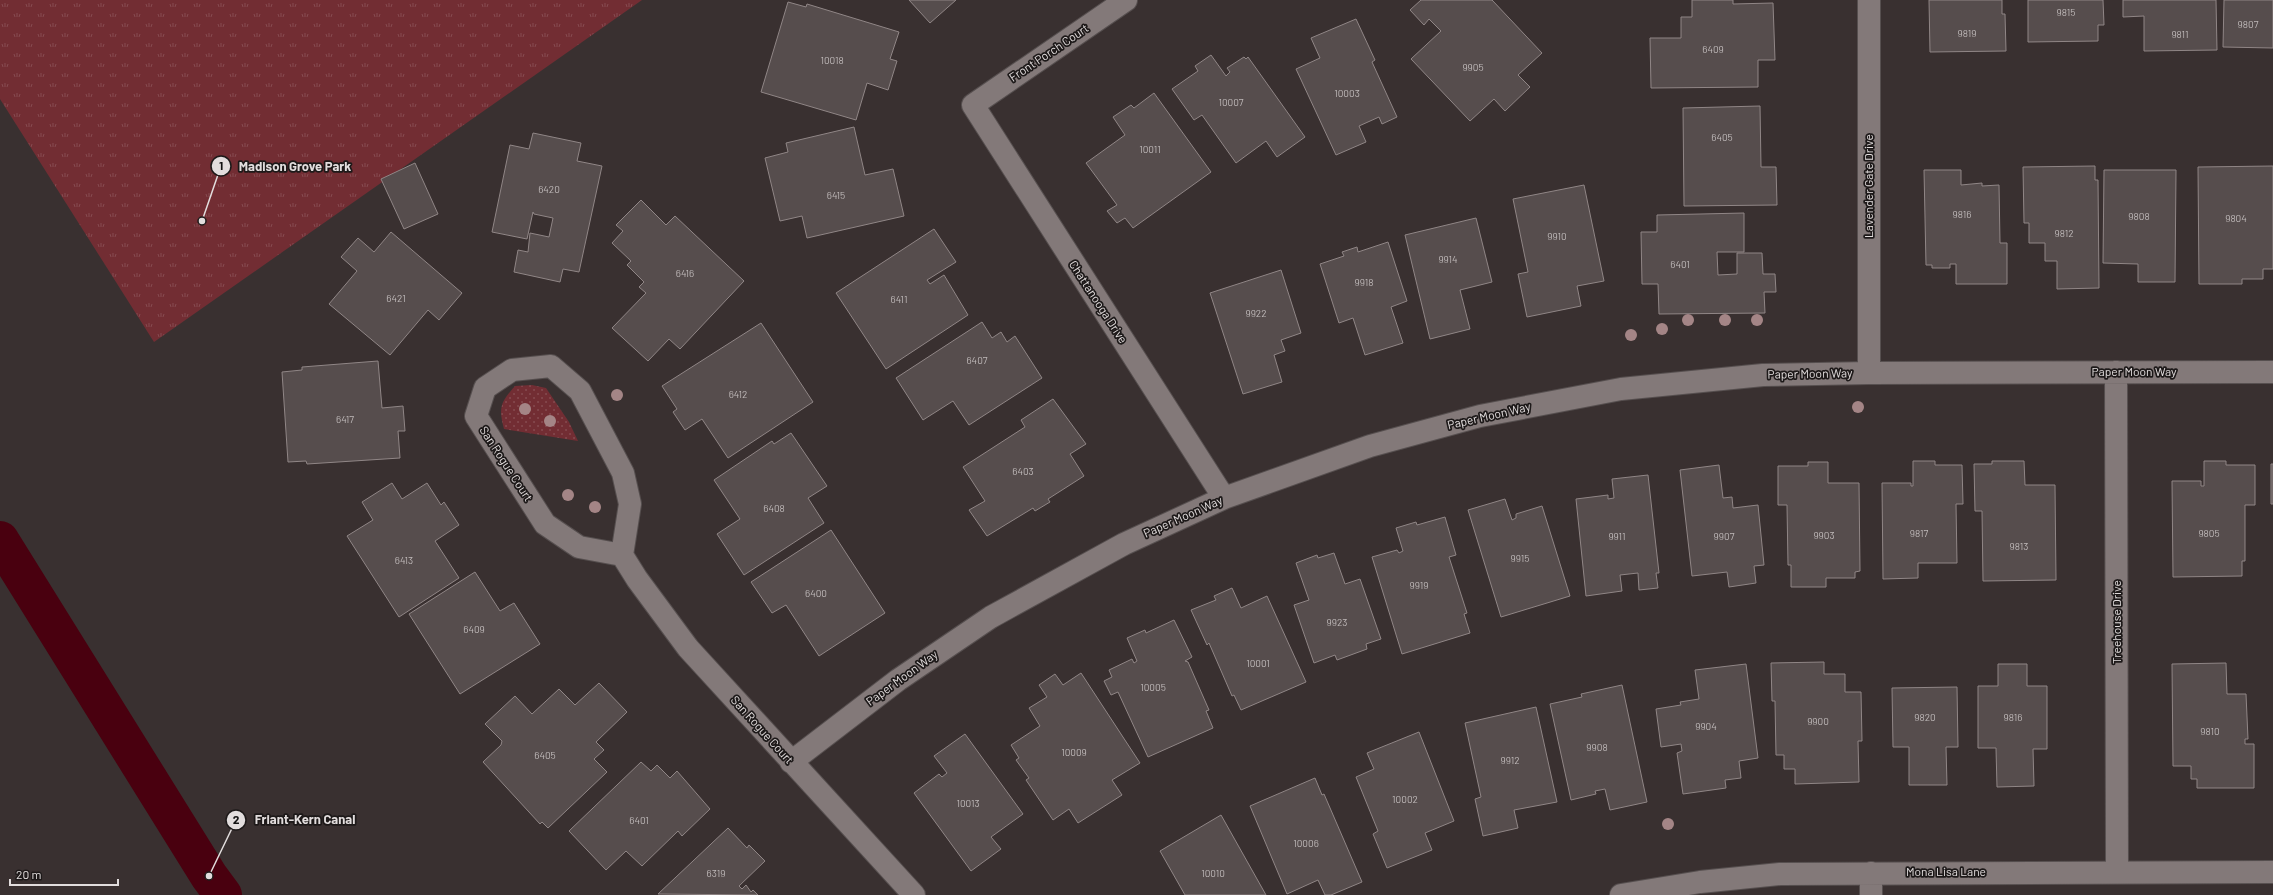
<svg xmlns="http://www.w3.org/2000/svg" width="2273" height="895" font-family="Barlow,sans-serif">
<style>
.grass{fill:url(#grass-dots)}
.park{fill:url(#park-tufts)}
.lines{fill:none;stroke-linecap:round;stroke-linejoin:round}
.canal{stroke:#49000f;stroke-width:38}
.building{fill:#564d4d;stroke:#908686}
.minor-casing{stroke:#564f4f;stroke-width:24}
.minor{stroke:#837979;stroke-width:22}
.tree{fill:#a48586}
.labels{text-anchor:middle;stroke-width:3.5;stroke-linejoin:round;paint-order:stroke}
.number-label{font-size:10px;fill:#bfb9b9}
.street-label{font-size:12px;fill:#e2dddd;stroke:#1d1919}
.leader{fill:none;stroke:#e2dddd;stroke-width:1.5}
.callout-dot{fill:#e2dddd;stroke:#1d1919;stroke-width:1.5}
.mark-label{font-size:12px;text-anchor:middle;font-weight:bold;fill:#111}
.callout-label{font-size:13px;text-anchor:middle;font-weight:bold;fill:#e2dddd;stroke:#1d1919;stroke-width:3.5;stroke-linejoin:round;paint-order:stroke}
</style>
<defs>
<pattern id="grass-dots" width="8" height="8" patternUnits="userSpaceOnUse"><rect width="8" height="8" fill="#722d33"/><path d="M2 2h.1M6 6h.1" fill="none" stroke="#864b50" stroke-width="1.8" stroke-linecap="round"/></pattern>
<pattern id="park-tufts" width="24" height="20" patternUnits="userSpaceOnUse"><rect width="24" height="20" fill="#722d33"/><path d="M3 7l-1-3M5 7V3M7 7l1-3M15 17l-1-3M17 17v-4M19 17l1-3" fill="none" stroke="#864b50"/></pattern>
</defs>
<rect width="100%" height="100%" fill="#393030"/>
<path class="grass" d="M 532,385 L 546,388 L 569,422 L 578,441 L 504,429 C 498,407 501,402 515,386 Z"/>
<path class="park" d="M 0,0 L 642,0 L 154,342 L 0,99 Z"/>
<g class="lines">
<path class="canal" d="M 0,540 L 209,876 L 223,895"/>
</g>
<path class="building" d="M 909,0 L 956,0 L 930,23 Z
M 1421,0 L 1492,0 L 1542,53 L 1518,75 L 1530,87 L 1505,111 L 1494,99 L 1470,121 L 1411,59 L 1441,31 L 1429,19 L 1424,25 L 1410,10 Z
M 1692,0 L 1733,0 L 1733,4 L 1773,3 L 1775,60 L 1758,60 L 1758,87 L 1651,88 L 1650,38 L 1681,38 L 1681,17 L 1692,17 Z
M 1929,0 L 2002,0 L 2002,14 L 2005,14 L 2006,51 L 1930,52 Z
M 2028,0 L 2103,0 L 2104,25 L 2098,25 L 2098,41 L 2028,42 Z
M 2123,0 L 2216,0 L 2217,50 L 2144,51 L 2144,16 L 2123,17 Z
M 2224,0 L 2273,0 L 2273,48 L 2223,47 Z
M 788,2 L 806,7 L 807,4 L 899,32 L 890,59 L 897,61 L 888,90 L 867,83 L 856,120 L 761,92 Z
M 1356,19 L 1375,60 L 1372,62 L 1397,117 L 1382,124 L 1379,117 L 1359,126 L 1366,142 L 1336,155 L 1296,69 L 1320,58 L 1311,38 Z
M 1211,55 L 1226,76 L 1230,72 L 1227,68 L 1244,57 L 1246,59 L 1248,57 L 1305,137 L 1277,157 L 1266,141 L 1236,163 L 1202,115 L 1194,120 L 1172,89 L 1198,71 L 1195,66 Z
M 1154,93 L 1211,172 L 1133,228 L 1125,218 L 1117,223 L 1107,211 L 1117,205 L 1086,163 L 1125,135 L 1113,117 L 1131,105 L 1134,108 Z
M 1760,106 L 1761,167 L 1776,167 L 1777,205 L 1684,206 L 1683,108 Z
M 854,127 L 865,175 L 893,169 L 904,216 L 807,238 L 802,216 L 780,221 L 765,158 L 788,152 L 786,143 Z
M 533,133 L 581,143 L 577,161 L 602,166 L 579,272 L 563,269 L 560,282 L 514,272 L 518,250 L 528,252 L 530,233 L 549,237 L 553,218 L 534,214 L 533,212 L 527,239 L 492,232 L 510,145 L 529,149 Z
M 415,163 L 438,214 L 404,229 L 381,179 Z
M 2095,166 L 2095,180 L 2098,180 L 2099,288 L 2057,289 L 2057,261 L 2045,261 L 2045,243 L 2029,243 L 2029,223 L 2024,223 L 2023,167 Z
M 2273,166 L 2273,269 L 2263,269 L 2263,279 L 2242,279 L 2242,284 L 2199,284 L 2198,167 Z
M 1924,170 L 1961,170 L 1961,185 L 1982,183 L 1982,186 L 1999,185 L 2000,243 L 2007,243 L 2007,284 L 1956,284 L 1956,264 L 1950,264 L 1950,268 L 1932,268 L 1932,265 L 1926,265 Z
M 2104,170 L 2176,170 L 2175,282 L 2138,282 L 2138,264 L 2103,263 Z
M 1584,185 L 1604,281 L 1577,286 L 1581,306 L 1527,317 L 1518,274 L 1528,272 L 1513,199 Z
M 641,200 L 666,225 L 675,216 L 744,281 L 680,349 L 669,339 L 648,361 L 612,328 L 646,293 L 639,287 L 644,282 L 627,265 L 631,261 L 612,243 L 623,231 L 616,225 Z
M 1744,213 L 1744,252 L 1717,252 L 1718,275 L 1737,274 L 1737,253 L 1762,253 L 1763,274 L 1775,274 L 1776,292 L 1764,292 L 1765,313 L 1659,314 L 1658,284 L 1642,284 L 1641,232 L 1657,232 L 1657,215 Z
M 1476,218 L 1492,282 L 1460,290 L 1470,329 L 1430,339 L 1405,235 Z
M 934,229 L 956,262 L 927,280 L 930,284 L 944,275 L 968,315 L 886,369 L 836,293 Z
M 391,232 L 462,293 L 439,320 L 428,310 L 390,355 L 329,304 L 357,271 L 341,257 L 358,238 L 374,252 Z
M 1388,242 L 1407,301 L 1391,307 L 1403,343 L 1365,355 L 1353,318 L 1339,323 L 1320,264 L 1344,256 L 1342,252 L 1357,247 L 1358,252 Z
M 1281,270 L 1301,333 L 1281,340 L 1285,351 L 1274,355 L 1282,382 L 1243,394 L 1210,293 Z
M 982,322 L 992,338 L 1001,332 L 1007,342 L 1015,336 L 1042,378 L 969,425 L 953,401 L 923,420 L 896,378 Z
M 761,323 L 813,402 L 728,458 L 702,419 L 685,430 L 673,412 L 677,409 L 662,386 Z
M 378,361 L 382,408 L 403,406 L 405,431 L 398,431 L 400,458 L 307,464 L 306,461 L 288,462 L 282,372 L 302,370 L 302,367 Z
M 1053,399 L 1086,444 L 1070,454 L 1084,476 L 1048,499 L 1050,502 L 1035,511 L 1033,508 L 987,536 L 969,510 L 985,501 L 963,467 L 1025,427 L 1021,420 Z
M 791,433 L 827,486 L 808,498 L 824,523 L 744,575 L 717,534 L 740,519 L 714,480 L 772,441 L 774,444 Z
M 1913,461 L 1935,461 L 1935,465 L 1962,465 L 1963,504 L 1956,504 L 1957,563 L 1918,563 L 1918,578 L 1883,579 L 1882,483 L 1911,483 L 1911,486 L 1913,486 Z
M 1992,461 L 2024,461 L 2025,485 L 2055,485 L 2056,580 L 1983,581 L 1982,511 L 1975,511 L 1974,464 L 1992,464 Z
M 2204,461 L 2226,461 L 2226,465 L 2255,465 L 2255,505 L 2245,505 L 2245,561 L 2242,561 L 2242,576 L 2173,577 L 2172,481 L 2201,481 L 2201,486 L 2204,486 Z
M 1808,462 L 1828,462 L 1828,483 L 1859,483 L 1860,571 L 1855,572 L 1855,578 L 1826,578 L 1826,587 L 1791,587 L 1791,565 L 1788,565 L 1787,505 L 1778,505 L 1778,466 L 1808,466 Z
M 2271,464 L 2273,464 L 2273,504 L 2271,504 Z
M 1719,465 L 1723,498 L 1732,497 L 1733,508 L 1758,505 L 1764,565 L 1754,566 L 1756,583 L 1729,587 L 1727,572 L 1692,576 L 1680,470 Z
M 1648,475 L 1659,573 L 1656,573 L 1658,588 L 1639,590 L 1638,573 L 1620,575 L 1622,591 L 1586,596 L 1576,499 L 1608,495 L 1608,499 L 1614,498 L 1612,479 Z
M 392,483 L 402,499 L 427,483 L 441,505 L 444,502 L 459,525 L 435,541 L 459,578 L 399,617 L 347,536 L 373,520 L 362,502 Z
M 1505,499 L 1512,520 L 1516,518 L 1516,514 L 1542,506 L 1570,596 L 1501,617 L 1468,510 Z
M 1445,517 L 1456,555 L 1449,557 L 1467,613 L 1464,614 L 1470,633 L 1402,654 L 1372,557 L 1397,550 L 1399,553 L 1403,551 L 1396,528 L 1416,522 L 1417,525 Z
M 831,530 L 885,613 L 819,656 L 786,605 L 772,613 L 751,582 Z
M 1334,553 L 1345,584 L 1360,579 L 1381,639 L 1366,644 L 1367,649 L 1337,660 L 1335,655 L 1314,663 L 1294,605 L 1309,600 L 1296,563 L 1317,555 L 1318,558 Z
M 475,572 L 500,611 L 514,603 L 540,644 L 460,694 L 409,614 Z
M 1232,588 L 1241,608 L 1267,596 L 1306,682 L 1241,710 L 1234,695 L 1232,696 L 1209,643 L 1207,645 L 1191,610 L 1216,600 L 1214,596 Z
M 1174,620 L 1192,657 L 1185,661 L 1188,662 L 1209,710 L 1206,711 L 1213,728 L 1148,757 L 1118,692 L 1111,695 L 1104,681 L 1112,677 L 1109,670 L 1132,659 L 1134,663 L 1137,661 L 1127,638 L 1145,630 L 1146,633 Z
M 1824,662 L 1824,674 L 1845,674 L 1845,692 L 1861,692 L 1862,741 L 1858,741 L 1859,782 L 1795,784 L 1795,769 L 1784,769 L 1784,755 L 1776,755 L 1775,701 L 1772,701 L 1771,663 Z
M 2226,663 L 2227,694 L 2246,694 L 2248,739 L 2245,739 L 2245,744 L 2254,744 L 2254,788 L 2197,788 L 2197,779 L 2191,779 L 2191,766 L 2173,766 L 2172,664 Z
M 1746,664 L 1758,758 L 1739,761 L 1741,778 L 1725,780 L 1726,788 L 1683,794 L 1677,753 L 1682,751 L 1681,744 L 1661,747 L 1656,709 L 1681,705 L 1680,702 L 1699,699 L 1695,670 Z
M 1998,664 L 2027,664 L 2027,686 L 2047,686 L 2047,749 L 2033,749 L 2034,786 L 1997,787 L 1996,748 L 1978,748 L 1978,686 L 1998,686 Z
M 1081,673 L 1140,763 L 1112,780 L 1122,795 L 1078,823 L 1069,809 L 1053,820 L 1026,780 L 1029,778 L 1016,760 L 1019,758 L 1011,745 L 1040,726 L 1029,708 L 1047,697 L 1039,685 L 1055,674 L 1063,685 Z
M 599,683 L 627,712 L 596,742 L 604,750 L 594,759 L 607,772 L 548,828 L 542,822 L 540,824 L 483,762 L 501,745 L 502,741 L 485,724 L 515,696 L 532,714 L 559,689 L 575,705 Z
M 1622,685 L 1647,802 L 1610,810 L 1605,789 L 1595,791 L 1596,794 L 1571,800 L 1550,704 L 1582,697 L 1581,694 Z
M 1957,687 L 1958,747 L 1946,747 L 1947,785 L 1909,785 L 1909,747 L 1893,747 L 1892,688 Z
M 1536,707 L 1557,802 L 1514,810 L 1518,828 L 1483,836 L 1475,799 L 1481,797 L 1465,723 Z
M 1419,732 L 1454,821 L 1425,833 L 1432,850 L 1387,868 L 1373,834 L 1378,831 L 1356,777 L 1374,769 L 1367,753 Z
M 965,734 L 1023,814 L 991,837 L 1001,849 L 971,871 L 914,793 L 939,774 L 942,777 L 947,773 L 934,756 Z
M 641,762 L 651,771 L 657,765 L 670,778 L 677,771 L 710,809 L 682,836 L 678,831 L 642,866 L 626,851 L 606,870 L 569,831 Z
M 1315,778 L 1322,795 L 1324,794 L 1362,882 L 1331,895 L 1325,895 L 1318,880 L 1287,894 L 1250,806 Z
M 1221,815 L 1266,895 L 1185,895 L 1160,851 Z
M 728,828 L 747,848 L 749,845 L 765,861 L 739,886 L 742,889 L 746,885 L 751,892 L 753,890 L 758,895 L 658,894 Z"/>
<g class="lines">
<defs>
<path id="minor" d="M 1126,0 L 973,105 L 1224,498
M 1869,0 L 1869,373
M 2116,372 L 2117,872
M 622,555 L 579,547 L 545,524 L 476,416 L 485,388 L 512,370 L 551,366 L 580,391 L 623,473 L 630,504 L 622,555 L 637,579 L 688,648 L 914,895
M 791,762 L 898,680 L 991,617 L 1124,544 L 1224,498 L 1370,446 L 1480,416 L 1621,389 L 1763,375 L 1869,373 L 2273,372
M 1871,873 L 1871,895
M 1621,895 L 1700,882 L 1780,874 L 2273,872"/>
</defs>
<use href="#minor" class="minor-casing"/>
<use href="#minor" class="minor"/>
</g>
<g class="tree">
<circle cx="1688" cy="320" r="6"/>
<circle cx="1725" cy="320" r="6"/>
<circle cx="1757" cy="320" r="6"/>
<circle cx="1662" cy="329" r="6"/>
<circle cx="1631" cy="335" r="6"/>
<circle cx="617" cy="395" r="6"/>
<circle cx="1858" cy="407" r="6"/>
<circle cx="525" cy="409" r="6"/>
<circle cx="550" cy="421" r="6"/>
<circle cx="568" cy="495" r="6"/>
<circle cx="595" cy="507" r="6"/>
<circle cx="1668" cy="824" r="6"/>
</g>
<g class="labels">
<g class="number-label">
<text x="2066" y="16">9815</text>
<text x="2248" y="28">9807</text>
<text x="1967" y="37">9819</text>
<text x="2180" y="38">9811</text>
<text x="1713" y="53">6409</text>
<text x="832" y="64">10018</text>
<text x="1473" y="71">9905</text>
<text x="1347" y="97">10003</text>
<text x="1231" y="106">10007</text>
<text x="1722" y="141">6405</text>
<text x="1150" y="153">10011</text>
<text x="549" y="193">6420</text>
<text x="836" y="199">6415</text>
<text x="1962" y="218">9816</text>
<text x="2139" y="220">9808</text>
<text x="2236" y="222">9804</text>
<text x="2064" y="237">9812</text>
<text x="1557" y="240">9910</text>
<text x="1448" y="263">9914</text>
<text x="1680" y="268">6401</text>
<text x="685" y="277">6416</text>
<text x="1364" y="286">9918</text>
<text x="396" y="302">6421</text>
<text x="899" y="303">6411</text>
<text x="1256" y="317">9922</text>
<text x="977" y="364">6407</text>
<text x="738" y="398">6412</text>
<text x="345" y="423">6417</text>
<text x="1023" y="475">6403</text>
<text x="774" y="512">6408</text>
<text x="1919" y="537">9817</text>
<text x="2209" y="537">9805</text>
<text x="1824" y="539">9903</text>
<text x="1617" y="540">9911</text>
<text x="1724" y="540">9907</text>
<text x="2019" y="550">9813</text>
<text x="1520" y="562">9915</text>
<text x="404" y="564">6413</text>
<text x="1419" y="589">9919</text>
<text x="816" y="597">6400</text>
<text x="1337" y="626">9923</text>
<text x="474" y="633">6409</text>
<text x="1258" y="667">10001</text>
<text x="1153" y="691">10005</text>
<text x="1925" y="721">9820</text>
<text x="2013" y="721">9816</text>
<text x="1818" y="725">9900</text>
<text x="1706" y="730">9904</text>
<text x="2210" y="735">9810</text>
<text x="1597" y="751">9908</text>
<text x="1074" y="756">10009</text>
<text x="545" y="759">6405</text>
<text x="1510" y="764">9912</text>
<text x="1405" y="803">10002</text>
<text x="968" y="807">10013</text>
<text x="639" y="824">6401</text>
<text x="1306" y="847">10006</text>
<text x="716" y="877">6319</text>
<text x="1213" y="877">10010</text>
</g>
<g class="street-label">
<text transform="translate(1049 53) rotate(-34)" y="4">Front Porch Court</text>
<text transform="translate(1869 186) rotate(-90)" y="4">Lavender Gate Drive</text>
<text transform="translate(1098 302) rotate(57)" y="4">Chattanooga Drive</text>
<text x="2134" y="376">Paper Moon Way</text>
<text transform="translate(1810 374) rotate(-1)" y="4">Paper Moon Way</text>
<text transform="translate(1489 416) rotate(-13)" y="4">Paper Moon Way</text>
<text transform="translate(506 464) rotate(57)" y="4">San Rogue Court</text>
<text transform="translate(1183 517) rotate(-24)" y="4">Paper Moon Way</text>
<text transform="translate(2117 622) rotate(-90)" y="4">Treehouse Drive</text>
<text transform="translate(902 678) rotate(-36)" y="4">Paper Moon Way</text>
<text transform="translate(762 730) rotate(48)" y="4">San Rogue Court</text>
<text x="1946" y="876">Mona Lisa Lane</text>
</g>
</g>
<path class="leader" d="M202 221L221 166M209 876L236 820"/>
<g class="callout-dot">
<circle cx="202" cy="221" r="4"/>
<circle cx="209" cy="876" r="4"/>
<circle cx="221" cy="166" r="10"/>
<circle cx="236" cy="820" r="10"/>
</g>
<g class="mark-label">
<text x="221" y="170">1</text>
<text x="236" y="824">2</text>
</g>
<g class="callout-label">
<text x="295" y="171">Madison Grove Park</text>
<text x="305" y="824">Friant-Kern Canal</text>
</g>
<path d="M10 879v6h108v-6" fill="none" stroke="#e2dddd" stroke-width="2"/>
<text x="16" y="879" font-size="12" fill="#e2dddd" stroke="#1d1919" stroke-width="3" paint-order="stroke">20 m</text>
</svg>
